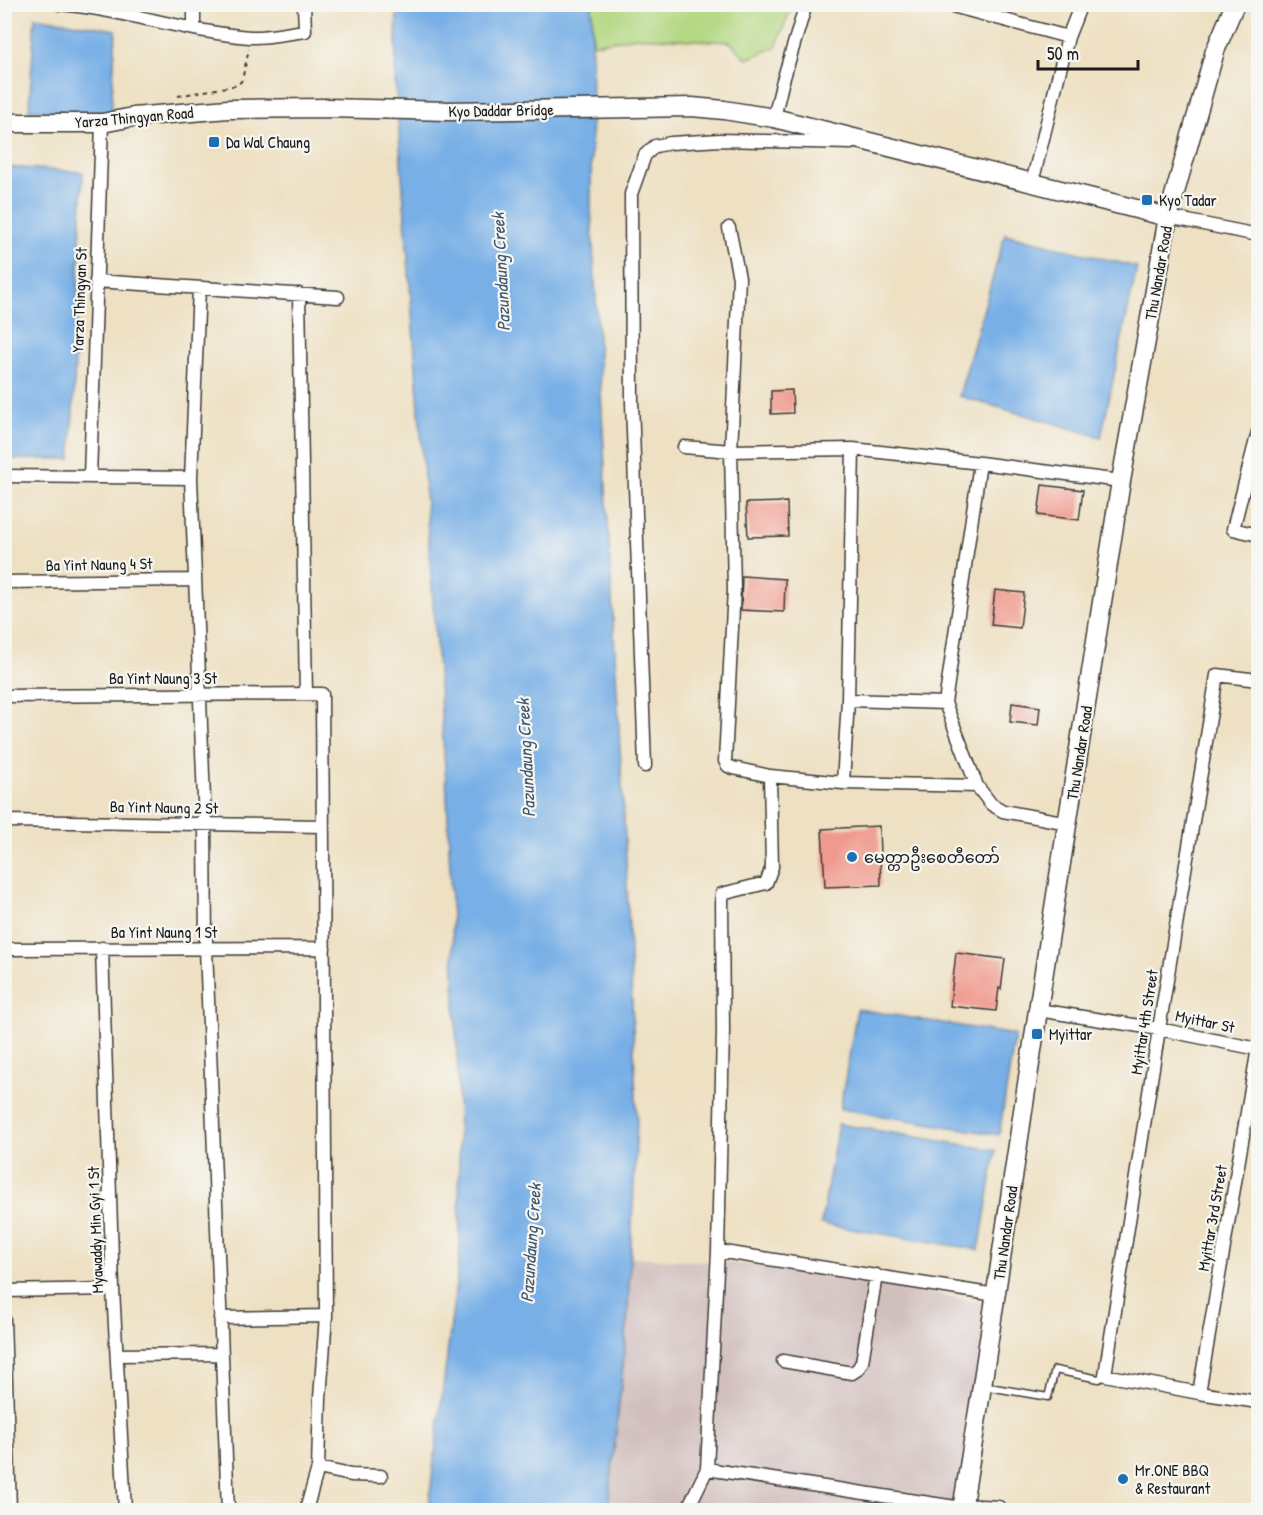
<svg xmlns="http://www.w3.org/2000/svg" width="1263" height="1515" font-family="'Patrick Hand','Noto Sans Myanmar',sans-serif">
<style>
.industrial{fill:#d1bfbe}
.green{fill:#b2d781;stroke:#677a4e;stroke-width:1.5}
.water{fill:#77afe6;stroke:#4a6681;stroke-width:1.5}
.building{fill:#f09a8d}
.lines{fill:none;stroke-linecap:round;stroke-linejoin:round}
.service-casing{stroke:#3c3935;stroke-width:9}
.minor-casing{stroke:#3c3935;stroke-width:15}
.secondary-casing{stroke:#3c3935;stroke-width:21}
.path{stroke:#3c3935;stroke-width:2;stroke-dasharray:4.5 4.5;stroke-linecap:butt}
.service{stroke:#fff;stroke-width:6}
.minor{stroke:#fff;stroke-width:12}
.secondary{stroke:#fff;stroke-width:18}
.poi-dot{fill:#1f6fb2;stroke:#f6f6f2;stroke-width:2}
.labels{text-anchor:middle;stroke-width:4.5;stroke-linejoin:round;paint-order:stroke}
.street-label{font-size:16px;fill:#1c1c1c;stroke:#f6f6f2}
.poi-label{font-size:16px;fill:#1c1c1c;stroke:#f6f6f2;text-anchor:start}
.water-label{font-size:18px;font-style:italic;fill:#40576d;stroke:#f6f6f2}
</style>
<rect width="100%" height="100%" fill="#f6f6f2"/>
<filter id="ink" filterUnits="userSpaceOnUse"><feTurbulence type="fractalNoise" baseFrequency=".0167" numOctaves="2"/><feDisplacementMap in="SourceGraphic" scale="12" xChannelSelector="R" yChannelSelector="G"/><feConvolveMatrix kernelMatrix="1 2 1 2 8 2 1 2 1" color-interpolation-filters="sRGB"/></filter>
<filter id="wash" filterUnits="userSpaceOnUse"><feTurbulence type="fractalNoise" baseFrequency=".008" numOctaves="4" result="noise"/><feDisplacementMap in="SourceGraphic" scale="24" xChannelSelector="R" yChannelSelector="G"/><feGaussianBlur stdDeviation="1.35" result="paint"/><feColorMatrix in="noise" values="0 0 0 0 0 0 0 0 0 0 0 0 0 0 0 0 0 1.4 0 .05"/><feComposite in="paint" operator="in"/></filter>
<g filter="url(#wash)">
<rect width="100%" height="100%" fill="#eee0c2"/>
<path class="industrial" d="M 630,1257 L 816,1268 L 993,1306 L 958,1510 L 608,1510 L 627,1326 Z"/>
<path class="green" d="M 592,5 L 792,5 L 776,47 L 747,59 L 730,42 L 637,37 L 593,44 Z"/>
<path class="water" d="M 397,5 L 592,5 L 591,208 L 626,858 L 637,1123 L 627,1326 L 608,1510 L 428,1510 L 460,1251 L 458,1078 L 447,795 L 395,79 Z
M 35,17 L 116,30 L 111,115 L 29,110 Z
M 6,167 L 83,172 L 71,459 L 5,459 L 4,181 Z
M 1005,234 L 1137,267 L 1101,437 L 959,396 Z
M 857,1009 L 1015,1035 L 999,1135 L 840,1109 Z
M 838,1124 L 996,1150 L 979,1250 L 821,1224 Z"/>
<g id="blocks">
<path class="building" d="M 792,390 L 793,413 L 771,414 L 771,391 Z
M 1042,485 L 1083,490 L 1079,520 L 1038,515 Z
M 787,502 L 788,536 L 748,537 L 746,503 Z
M 742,576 L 785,579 L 784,612 L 741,610 Z
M 995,590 L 1024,593 L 1020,628 L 991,625 Z
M 1012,703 L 1040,707 L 1038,725 L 1010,722 Z
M 879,826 L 881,885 L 825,887 L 822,829 Z
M 956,953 L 1005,959 L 1001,989 L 999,988 L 996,1011 L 950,1006 Z"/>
</g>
</g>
<g filter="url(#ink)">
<use href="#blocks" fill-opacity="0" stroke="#3c3935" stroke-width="1.5"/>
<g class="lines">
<defs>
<path id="service" d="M 983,1386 L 1048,1397 L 1055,1370 L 1099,1379 L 1105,1375"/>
<path id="minor" d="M 59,4 C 123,9 185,32 250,37 C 267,38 287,33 305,31 L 304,4
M 945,4 L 1068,37
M 194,29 L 194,4
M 774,118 L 782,84 L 806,4
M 1032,183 L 1068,37 L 1081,4
M 1168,217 L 1258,235
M 729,228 L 739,278 L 731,451 L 734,589 L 725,761 L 728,766 L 733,768 L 770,776 L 843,783 L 977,786
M 96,281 L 338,297
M 199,288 L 191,478 L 205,824 L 206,948 L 228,1510
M 299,294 L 306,694
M 1258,432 L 1233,529 L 1258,535
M 684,447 L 731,451 L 853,449 L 980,463 L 1121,481
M 980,463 L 945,703 L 977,786 L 991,804 L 1003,811 L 1068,823
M 4,476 L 191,478
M 90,477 L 102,123
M 4,582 L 195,580
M 1258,680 L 1217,675 L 1159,1029 L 1105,1375 L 1199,1393 L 1258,1402
M 4,696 L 322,694 L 326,1316 L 220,1318
M 848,700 L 945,703
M 645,766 L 632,402 L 631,194 L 645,155 L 655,146 L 671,143 L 720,140 L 851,143
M 843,783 L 848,700 L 853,449
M 4,821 L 323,826
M 102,948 L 113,1289 L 125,1510
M 4,949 L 324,948
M 1038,1010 L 1159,1029 L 1258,1049
M 718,1251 L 996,1295
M 4,1291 L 113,1289
M 4,1319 L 10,1510
M 117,1355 L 222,1354
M 783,1361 L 852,1373 L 858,1369 L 862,1362 L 876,1275
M 1199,1393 L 1258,1048
M 318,1468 L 351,1475 L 381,1476
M 707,1469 L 962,1508
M 306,1510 L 318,1468 L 320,1398 L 326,1316
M 687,1510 L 707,1469 L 718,1251 L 723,1032 L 722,894 L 766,883 L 772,867 L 770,776"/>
<path id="secondary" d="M 4,123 L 102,123 L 133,117 L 228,109 L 327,108 L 449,111 L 692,107 L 724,110 L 774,118 L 1168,217
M 962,1508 L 998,1510
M 962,1510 L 982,1386 L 1038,1010 L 1121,481 L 1168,217 L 1215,51 L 1235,4"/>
</defs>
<use href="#service" class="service-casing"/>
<use href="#minor" class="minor-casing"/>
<use href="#secondary" class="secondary-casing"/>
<path class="path" d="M 178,96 L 238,85 L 242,80 L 249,49"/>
<use href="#service" class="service"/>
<use href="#minor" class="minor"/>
<use href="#secondary" class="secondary"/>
</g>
</g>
<g class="poi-dot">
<rect x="208" y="136" width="12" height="12" rx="3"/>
<rect x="1141" y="194" width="12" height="12" rx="3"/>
<circle cx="852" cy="857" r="6"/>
<rect x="1031" y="1028" width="12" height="12" rx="3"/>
<circle cx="1123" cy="1479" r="6"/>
</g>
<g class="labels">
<g class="street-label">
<text transform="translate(501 110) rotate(-1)" y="6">Kyo Daddar Bridge</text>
<text transform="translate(134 117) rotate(-5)" y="6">Yarza Thingyan Road</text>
<text transform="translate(1158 273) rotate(-80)" y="6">Thu Nandar Road</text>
<text transform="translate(79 300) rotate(-88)" y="6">Yarza Thingyan St</text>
<text transform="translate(99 564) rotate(-1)" y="6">Ba Yint Naung 4 St</text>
<text x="163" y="684">Ba Yint Naung 3 St</text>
<text transform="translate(1079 753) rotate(-81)" y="6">Thu Nandar Road</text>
<text transform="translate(164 807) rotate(1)" y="6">Ba Yint Naung 2 St</text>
<text x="164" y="938">Ba Yint Naung 1 St</text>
<text transform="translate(1205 1021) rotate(12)" y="6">Myittar St</text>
<text transform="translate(1144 1022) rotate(-81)" y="6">Myittar 4th Street</text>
<text transform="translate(1212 1218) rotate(-80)" y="6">Myittar 3rd Street</text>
<text transform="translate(95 1230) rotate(-92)" y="6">Myawaddy Min Gyi 1 St</text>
<text transform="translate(1005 1233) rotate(-82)" y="6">Thu Nandar Road</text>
</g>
<g class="poi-label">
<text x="226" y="148">Da Wal Chaung</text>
<text x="1159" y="206">Kyo Tadar</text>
<text x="864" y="863">မေတ္တာဦးစေတီတော်</text>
<text x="1049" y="1040">Myittar</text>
<text x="1135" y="1476">Mr.ONE BBQ<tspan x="1135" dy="18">&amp; Restaurant</tspan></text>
</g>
<g class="water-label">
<text transform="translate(501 272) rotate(-93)" y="6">Pazundaung Creek</text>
<text transform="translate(526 758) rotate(-93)" y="6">Pazundaung Creek</text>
<text transform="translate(531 1243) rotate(-86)" y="6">Pazundaung Creek</text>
</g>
</g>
<rect width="1263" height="1515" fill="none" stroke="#f6f6f2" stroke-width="24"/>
<path d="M1038 60v9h100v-9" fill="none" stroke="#1c1c1c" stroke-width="3"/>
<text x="1047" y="60" font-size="18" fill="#1c1c1c" stroke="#f6f6f2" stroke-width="4.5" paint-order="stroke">50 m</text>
</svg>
